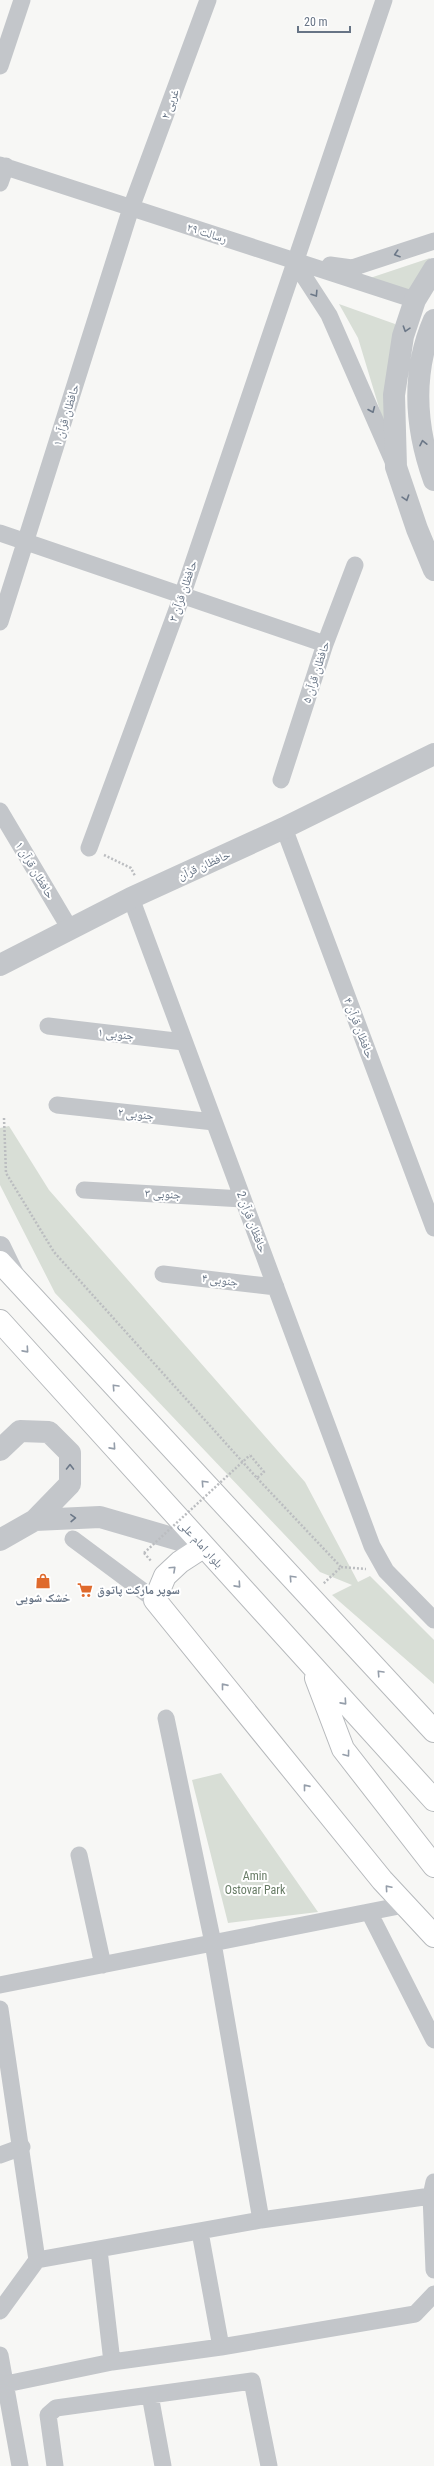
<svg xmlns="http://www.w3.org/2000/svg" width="434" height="2466" font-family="'Roboto Condensed','Noto Naskh Arabic',sans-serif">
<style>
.green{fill:#d8ded6}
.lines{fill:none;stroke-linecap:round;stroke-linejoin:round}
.trunk-casing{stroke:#b6b9bc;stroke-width:24}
.path{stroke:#bbbdc0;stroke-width:2.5;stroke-dasharray:2 2;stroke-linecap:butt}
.minor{stroke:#c3c6ca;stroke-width:17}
.tertiary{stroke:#c3c6ca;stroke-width:22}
.trunk{stroke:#fff;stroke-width:22}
.path-bridge{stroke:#bbbdc0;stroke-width:2.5;stroke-dasharray:2 2;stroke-linecap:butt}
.oneway{stroke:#6c7888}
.oneway2{stroke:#959eaa}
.labels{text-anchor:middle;stroke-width:4;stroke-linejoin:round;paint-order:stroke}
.street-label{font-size:12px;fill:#677485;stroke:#fff}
.poi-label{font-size:12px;font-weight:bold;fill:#677485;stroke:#fff;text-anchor:start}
.park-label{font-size:12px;fill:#687c66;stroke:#fff}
</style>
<rect width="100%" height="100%" fill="#f7f7f5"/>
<path class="green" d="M 430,258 L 415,288 L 408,296 L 361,281 Z
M 339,304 L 395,324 L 397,334 L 384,424 L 358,338 Z
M 9,1126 L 49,1190 L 305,1482 L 358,1582 L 370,1576 L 434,1640 L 434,1684 L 332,1595 L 352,1585 L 320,1572 L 55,1293 L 0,1185 L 0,1128 Z
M 221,1773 L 318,1912 L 228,1923 L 192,1780 Z"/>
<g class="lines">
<defs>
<path id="trunk" d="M 0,1262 L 434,1731
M 0,1321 L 434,1800
M 203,1547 L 180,1562 L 165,1576 L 155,1600 L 382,1880 L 434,1936
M 316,1678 L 343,1749 L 434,1866"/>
</defs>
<use href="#trunk" class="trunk-casing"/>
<path class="path" d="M 104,855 L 131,868 L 135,876
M 4,1118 L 6,1173 L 54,1252 L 257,1478 L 264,1472 L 250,1455
M 257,1478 L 341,1567 L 323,1584
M 144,1553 L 152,1562
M 341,1567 L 366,1569"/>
<path class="minor" d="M 0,66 L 22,0
M 0,165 L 415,300
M 0,183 L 6,166
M 294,261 L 329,315 L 393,461
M 330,265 L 352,268 L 434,241
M 0,533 L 325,644
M 0,622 L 131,208 L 208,0
M 281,780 L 325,644 L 355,565
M 0,811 L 70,929
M 284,828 L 434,1228
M 89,848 L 182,596 L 384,0
M 131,898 L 372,1546 L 386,1571 L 434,1620
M 48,1026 L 184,1042
M 57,1105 L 214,1122
M 84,1190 L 243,1199
M 163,1274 L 276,1287
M 73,1539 L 155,1600
M 166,1718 L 213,1943 L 261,2220
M 79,1855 L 103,1965
M 369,1912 L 434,2040
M 0,1985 L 404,1905
M 0,2009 L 37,2260 L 261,2220 L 431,2196 L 434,2270
M 0,2155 L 22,2147
M 431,2196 L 434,2182
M 200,2232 L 221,2347
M 99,2250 L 112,2362
M 0,2311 L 37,2260
M 0,2355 L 20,2466
M 6,2384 L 112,2362 L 221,2347 L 415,2314 L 434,2294
M 150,2395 L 163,2466
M 55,2466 L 48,2415 L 56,2408 L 252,2381 L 269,2466"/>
<path class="tertiary" d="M 434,269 L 415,300 L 403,336 L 394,395 L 396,467 L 417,529 L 434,570
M 434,320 C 411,373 415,427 434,480
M 0,965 L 131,898 L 284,828 L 434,754
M 0,1247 L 15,1278
M 0,1450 L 20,1431 L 49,1432 L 70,1453 L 70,1484 L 35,1520 L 0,1540
M 35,1520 L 100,1517 L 203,1547"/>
<use href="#trunk" class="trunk"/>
<path class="path-bridge" d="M 144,1553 L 250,1455"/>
</g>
<defs><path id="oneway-chevron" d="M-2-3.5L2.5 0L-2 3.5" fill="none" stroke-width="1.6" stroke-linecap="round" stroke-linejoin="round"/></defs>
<g class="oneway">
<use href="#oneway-chevron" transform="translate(397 254) rotate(162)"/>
<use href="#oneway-chevron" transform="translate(315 294) rotate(57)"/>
<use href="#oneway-chevron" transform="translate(406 329) rotate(108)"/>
<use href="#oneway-chevron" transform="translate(372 410) rotate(67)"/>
<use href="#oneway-chevron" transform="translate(423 443) rotate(-102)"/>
<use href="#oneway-chevron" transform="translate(406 498) rotate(72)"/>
<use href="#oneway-chevron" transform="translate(70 1467) rotate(-89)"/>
<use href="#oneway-chevron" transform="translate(73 1518) rotate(-2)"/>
</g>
<g class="oneway2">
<use href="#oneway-chevron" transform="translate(26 1350) rotate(48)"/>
<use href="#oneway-chevron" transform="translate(115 1387) rotate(-133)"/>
<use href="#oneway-chevron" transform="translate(113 1447) rotate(48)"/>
<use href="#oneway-chevron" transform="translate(204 1483) rotate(-133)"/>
<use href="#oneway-chevron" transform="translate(173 1569) rotate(-43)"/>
<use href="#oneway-chevron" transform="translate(292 1578) rotate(-133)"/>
<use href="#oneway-chevron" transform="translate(238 1585) rotate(48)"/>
<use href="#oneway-chevron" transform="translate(380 1673) rotate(-133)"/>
<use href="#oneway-chevron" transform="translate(224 1686) rotate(-129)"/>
<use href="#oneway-chevron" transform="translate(344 1702) rotate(48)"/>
<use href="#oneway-chevron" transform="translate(347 1754) rotate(53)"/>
<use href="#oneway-chevron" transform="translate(306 1787) rotate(-129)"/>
<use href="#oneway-chevron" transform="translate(388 1888) rotate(-131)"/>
</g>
<defs>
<symbol id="shop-bare" viewBox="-9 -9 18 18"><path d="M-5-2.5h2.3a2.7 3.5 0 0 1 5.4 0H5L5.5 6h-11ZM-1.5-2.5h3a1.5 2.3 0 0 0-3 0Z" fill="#df6a2d" stroke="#fff" stroke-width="2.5" paint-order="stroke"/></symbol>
<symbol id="supermarket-bare" viewBox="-9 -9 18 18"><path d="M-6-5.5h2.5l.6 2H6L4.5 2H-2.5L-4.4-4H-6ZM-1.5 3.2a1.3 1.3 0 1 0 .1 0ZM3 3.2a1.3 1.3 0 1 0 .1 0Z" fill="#df6a2d" stroke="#fff" stroke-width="2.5" paint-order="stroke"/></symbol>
</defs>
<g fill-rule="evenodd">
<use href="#shop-bare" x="32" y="1570" width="22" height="22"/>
<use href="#supermarket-bare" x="74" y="1579" width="22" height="22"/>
</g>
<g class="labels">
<g class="street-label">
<text transform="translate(170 104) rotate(-70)" y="4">۲ غربی</text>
<text transform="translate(207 233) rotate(18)" y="4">رسالت ۲۹</text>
<text transform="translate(66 415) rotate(-73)" y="4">حافظان قرآن ۱</text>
<text transform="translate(183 591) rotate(-71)" y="4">حافظان قرآن ۳</text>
<text transform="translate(316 672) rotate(-72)" y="4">حافظان قرآن ۵</text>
<text transform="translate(204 865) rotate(-24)" y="4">حافظان قرآن</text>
<text transform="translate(35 870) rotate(59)" y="4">حافظان قرآن ۱</text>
<text transform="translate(359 1028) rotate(69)" y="4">حافظان قرآن ۴</text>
<text transform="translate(116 1034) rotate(6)" y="4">جنوبی ۱</text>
<text transform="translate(136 1114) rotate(6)" y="4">جنوبی ۲</text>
<text transform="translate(163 1194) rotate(3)" y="4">جنوبی ۳</text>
<text transform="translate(252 1222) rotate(69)" y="4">حافظان قرآن 2</text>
<text transform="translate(220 1280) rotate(7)" y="4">جنوبی ۴</text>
<text transform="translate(201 1544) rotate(48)" y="4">بلوار امام علی</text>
</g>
<g class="poi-label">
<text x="97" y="1594">سوپر مارکت پاتوق</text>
<text x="43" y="1602" text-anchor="middle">خشک شویی</text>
</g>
<g class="park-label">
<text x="255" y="1880">Amin<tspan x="255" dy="14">Ostovar Park</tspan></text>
</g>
</g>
<path d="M298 26v6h52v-6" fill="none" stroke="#677485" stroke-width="2"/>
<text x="304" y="26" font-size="12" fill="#677485" stroke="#ffffff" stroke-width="3" paint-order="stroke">20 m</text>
</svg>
